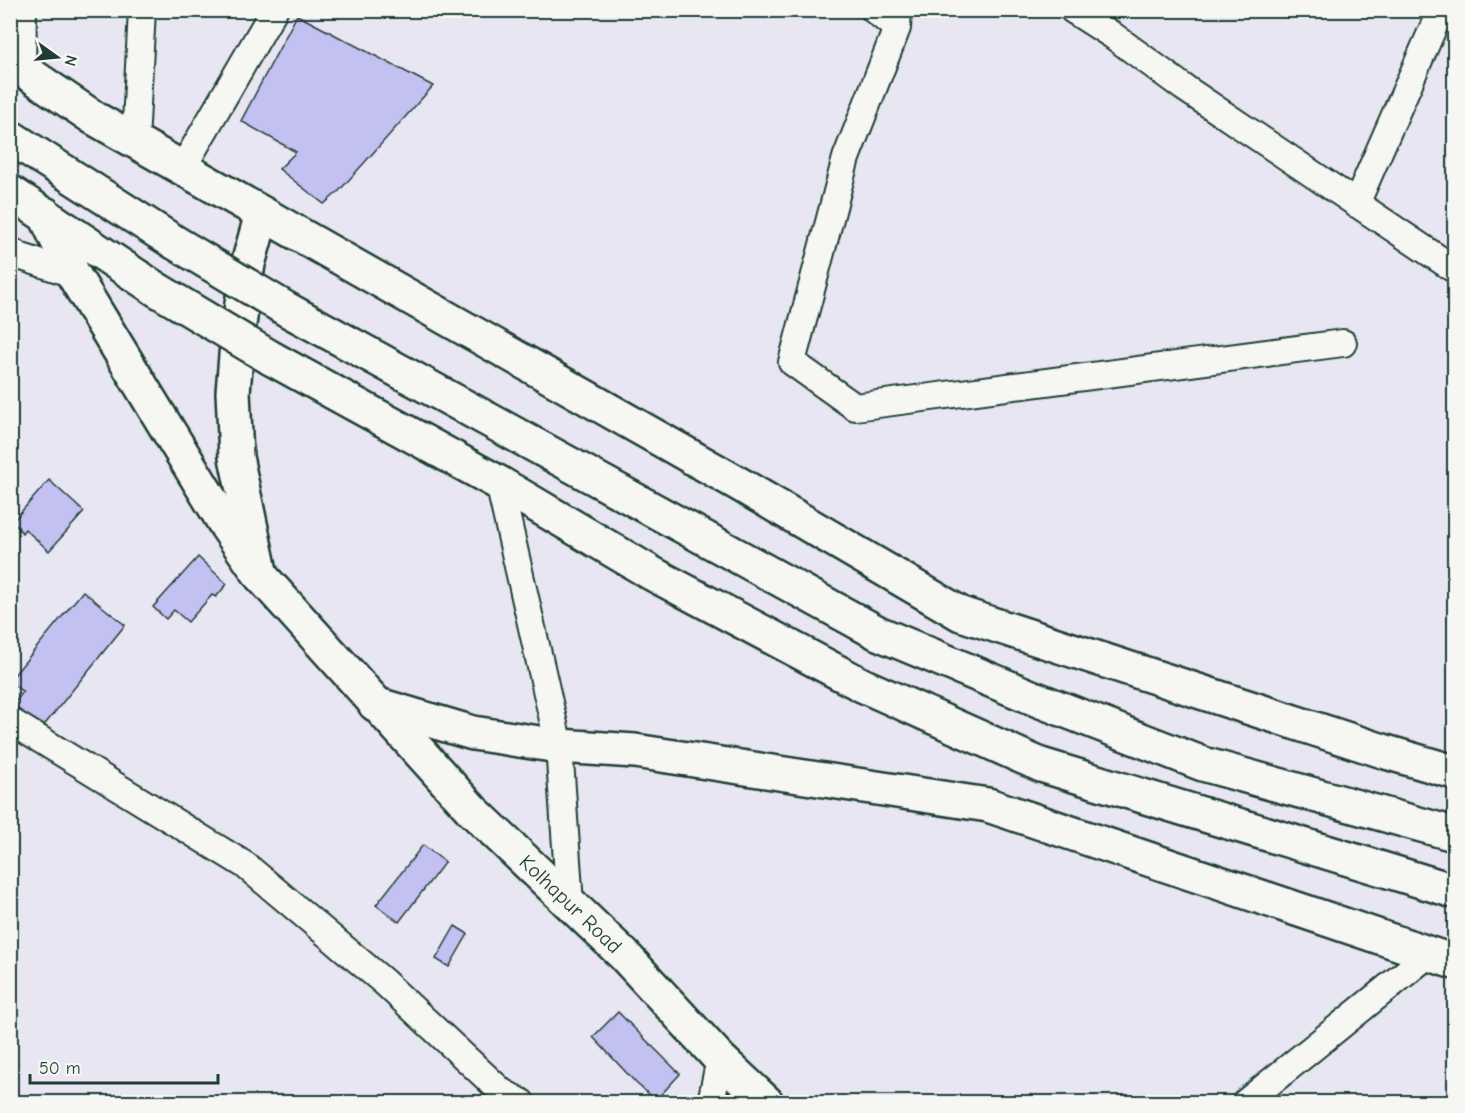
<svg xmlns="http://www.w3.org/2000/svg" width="1465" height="1113" font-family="'Comic Neue',sans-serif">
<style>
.building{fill:#c3c0f2;stroke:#1f3d34;stroke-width:1.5}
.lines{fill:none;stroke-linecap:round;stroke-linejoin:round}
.minor-casing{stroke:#1f3d34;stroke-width:30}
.major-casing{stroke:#1f3d34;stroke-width:38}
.highway-casing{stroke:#1f3d34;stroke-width:38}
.minor{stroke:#f6f6f2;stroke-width:26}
.major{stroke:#f6f6f2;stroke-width:33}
.highway{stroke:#f6f6f2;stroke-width:33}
.highway-bridge-casing{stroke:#1f3d34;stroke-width:38;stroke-linecap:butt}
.highway-bridge{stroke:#f6f6f2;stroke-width:33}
.labels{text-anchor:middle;stroke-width:4.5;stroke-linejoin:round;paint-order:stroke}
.street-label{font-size:21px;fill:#1f3d34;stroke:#f6f6f2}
</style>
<rect width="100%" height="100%" fill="#e7e6f2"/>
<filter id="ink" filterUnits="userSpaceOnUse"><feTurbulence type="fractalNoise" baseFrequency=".0167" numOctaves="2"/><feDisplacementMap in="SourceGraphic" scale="12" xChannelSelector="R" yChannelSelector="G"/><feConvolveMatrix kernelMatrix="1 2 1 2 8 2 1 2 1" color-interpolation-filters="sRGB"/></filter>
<g filter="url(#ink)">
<path class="building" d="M 297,15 L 433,86 L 339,191 L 324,204 L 279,169 L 296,152 L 241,121 Z
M 49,480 L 84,512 L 49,551 L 25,529 L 22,533 L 13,521 Z
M 198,557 L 227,584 L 216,597 L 212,595 L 188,622 L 174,610 L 166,619 L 153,607 Z
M 83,591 L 125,625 L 42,728 L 13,705 L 23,692 L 10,682 L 10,680 Z
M 423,845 L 445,862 L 399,922 L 376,905 Z
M 455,926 L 468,934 L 449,967 L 436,959 Z
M 618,1012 L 680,1074 L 656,1100 L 637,1084 L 593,1037 Z"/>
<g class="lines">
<defs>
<path id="minor" d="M 874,10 L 897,28
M 898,10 L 897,28 L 846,158 L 792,362 L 855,407 L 1343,343
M 1073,10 L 1112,35 L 1183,87 L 1454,269
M 22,69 L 23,10
M 135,142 L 142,10
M 182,169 L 274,10
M 1356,204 L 1441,10
M 10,250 L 19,256 L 73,274
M 499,483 L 559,746 L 570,904
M 10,721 L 245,865 L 384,982 L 502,1092 L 521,1102
M 711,1102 L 720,1059
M 1246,1102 L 1429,954"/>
<g id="major">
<path id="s1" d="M 262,214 L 248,264 L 238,331 L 233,392 L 236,457 L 261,576 L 472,810 L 624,955 L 720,1059 L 766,1102"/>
</g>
<path id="highway" d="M 10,61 L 94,118 L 739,484 L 961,614 L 1386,752 L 1454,772
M 10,137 L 174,242
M 10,192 L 156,289
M 45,214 L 73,274 L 227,527 L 261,576
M 288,310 L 878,633 L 1036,699 L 1203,764 L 1454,834
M 271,358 L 499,483 L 653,574 L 862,685 L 1041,765 L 1454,891
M 375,704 L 473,733 L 559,746 L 635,751 L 988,805 L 1454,962"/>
</defs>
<use href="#minor" class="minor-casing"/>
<use href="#major" class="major-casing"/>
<use href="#highway" class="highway-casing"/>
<use href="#minor" class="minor"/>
<use href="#major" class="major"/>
<use href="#highway" class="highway"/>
<defs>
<path id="highway-bridge" d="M 174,242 L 288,310
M 156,289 L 271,358"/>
</defs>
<use href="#highway-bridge" class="highway-bridge-casing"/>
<use href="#highway-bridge" class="highway-bridge"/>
</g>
</g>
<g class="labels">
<g class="street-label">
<text dy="7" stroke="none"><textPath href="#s1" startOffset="819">Kolhapur Road</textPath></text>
</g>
</g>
<rect width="1465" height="1113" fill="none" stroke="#f6f6f2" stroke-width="36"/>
<rect x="18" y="18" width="1429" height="1077" fill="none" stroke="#1f3d34" stroke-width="2" filter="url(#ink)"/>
<g transform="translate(57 57) rotate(105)" stroke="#f6f6f2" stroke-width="4.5" paint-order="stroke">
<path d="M0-4.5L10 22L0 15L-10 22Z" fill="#1f3d34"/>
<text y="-9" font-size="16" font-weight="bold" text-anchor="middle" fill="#1f3d34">N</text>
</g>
<path d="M30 1074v9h188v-9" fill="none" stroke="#1f3d34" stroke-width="3"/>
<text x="39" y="1074" font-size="18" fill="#1f3d34" stroke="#f6f6f2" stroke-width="4.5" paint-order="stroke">50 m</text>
</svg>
